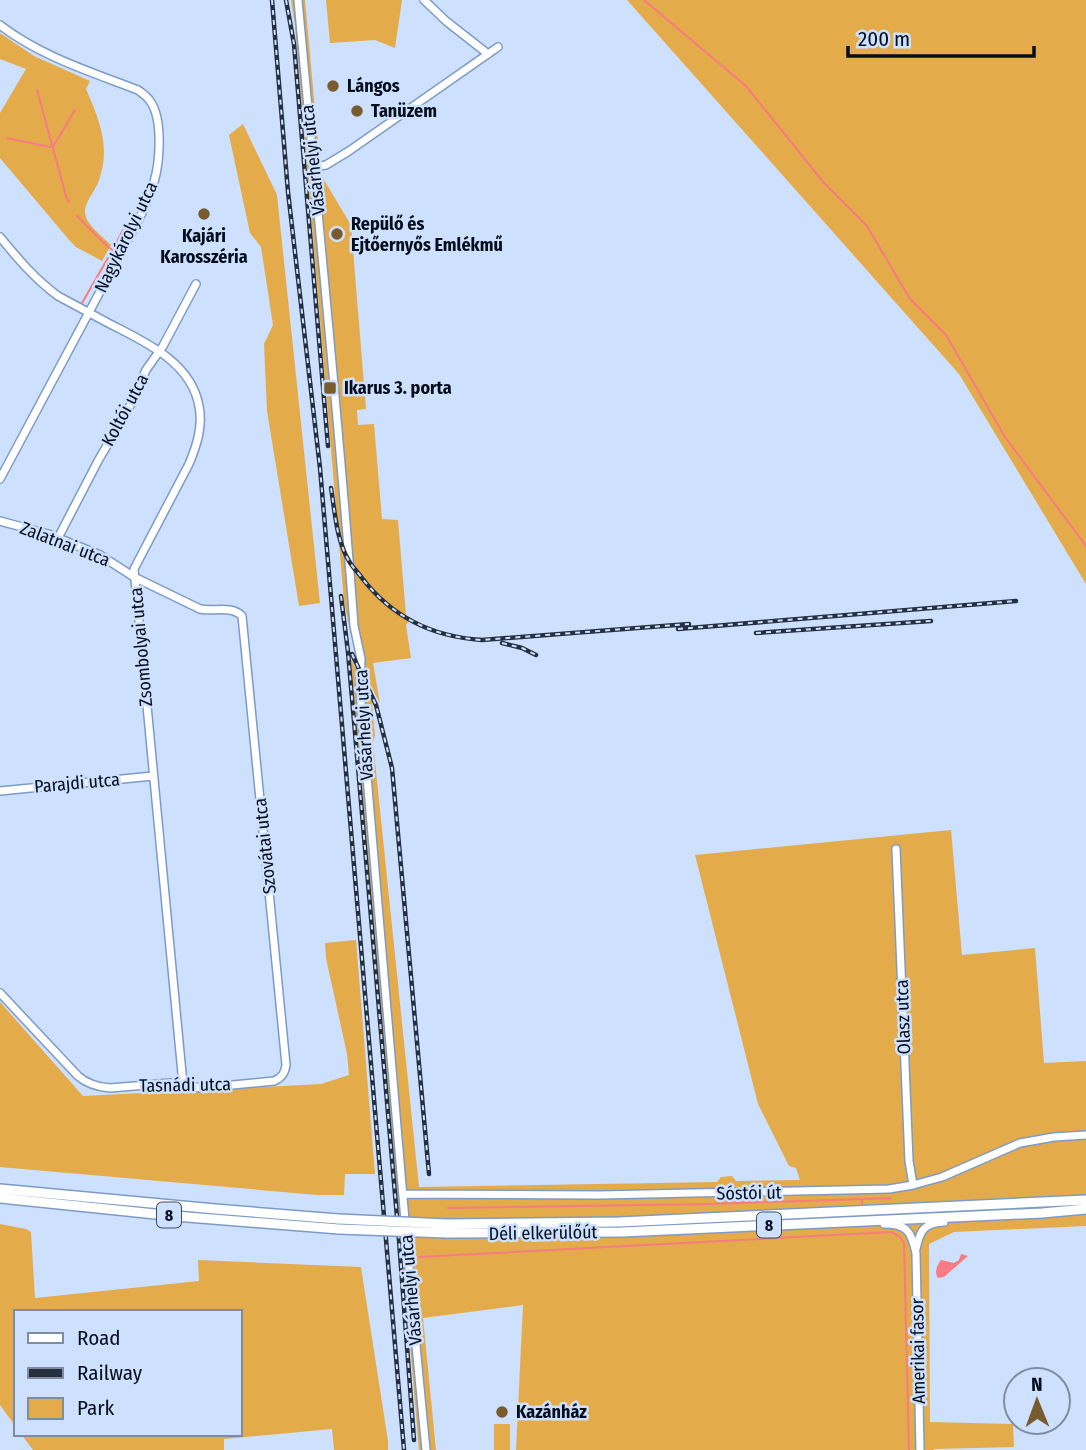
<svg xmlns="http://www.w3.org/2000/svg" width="1086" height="1450" font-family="'Fira Sans Condensed',sans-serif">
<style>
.green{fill:#e4ab4b}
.water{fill:#f77b82}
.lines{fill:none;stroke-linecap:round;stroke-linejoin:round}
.stream{stroke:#f77b82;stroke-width:2}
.minor-casing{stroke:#7d9bc7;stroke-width:10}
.major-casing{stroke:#7d9bc7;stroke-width:12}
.minor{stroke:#fff;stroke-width:7}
.major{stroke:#fff;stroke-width:9}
.rail-casing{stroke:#242f40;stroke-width:4.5}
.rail{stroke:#cde0fd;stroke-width:2;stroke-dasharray:5;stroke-linecap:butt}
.major-bridge-casing{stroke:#7d9bc7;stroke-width:12;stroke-linecap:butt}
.major-bridge{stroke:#fff;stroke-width:9}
.poi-dot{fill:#785c2f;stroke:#cde0fd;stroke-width:2.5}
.labels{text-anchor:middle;stroke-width:5;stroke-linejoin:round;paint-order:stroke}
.shield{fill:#cde0fd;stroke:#404c60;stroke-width:2}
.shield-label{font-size:16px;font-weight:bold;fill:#040d1c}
.poi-label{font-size:18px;font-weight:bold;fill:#040d1c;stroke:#cde0fd;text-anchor:start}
.street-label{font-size:18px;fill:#040d1c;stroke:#cde0fd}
</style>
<rect width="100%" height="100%" fill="#cde0fd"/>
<path class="green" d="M 291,0 L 305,0 L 321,175 L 351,225 L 366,409 L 357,410 L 358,425 L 374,424 L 382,519 L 398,520 L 406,615 L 411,618 L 406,625 L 411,658 L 373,663 L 380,704 L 355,653 L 344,602 L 295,26 Z
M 326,0 L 402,0 L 395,48 L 375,40 L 330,43 Z
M 627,0 L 1086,0 L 1086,584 L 959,374 Z
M 0,33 L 34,56 L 90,81 L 86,89 C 99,119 111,147 99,180 C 96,190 86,200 85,210 C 84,224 102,236 111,245 L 102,261 L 76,247 L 70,241 L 0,158 L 0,113 L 26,69 L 0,59 Z
M 243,124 L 277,195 L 320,603 L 299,606 L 267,411 L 264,344 L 273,325 L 261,247 L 250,233 L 229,135 Z
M 351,659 L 372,702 L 375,736 L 373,742 L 419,1187 L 717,1182 L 721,1177 L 732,1176 L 736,1181 L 800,1180 L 796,1168 L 789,1166 L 758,1104 L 695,855 L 951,830 L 962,955 L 1035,948 L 1044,1063 L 1086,1061 L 1086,1226 L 954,1232 L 929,1244 L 930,1422 L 1013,1424 L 1014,1447 L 934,1449 L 933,1450 L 516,1450 L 523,1305 L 423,1318 L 436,1450 L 419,1450 Z
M 356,940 L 375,1174 L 345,1174 L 344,1195 L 317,1195 L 0,1167 L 0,1002 L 83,1096 L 321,1084 L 349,1075 L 347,1054 L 326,958 L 325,943 Z
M 0,1224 L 26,1229 L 31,1232 L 35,1298 L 199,1281 L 198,1260 L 361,1267 L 388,1441 L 388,1450 L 334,1450 L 332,1429 L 224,1439 L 224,1450 L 33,1450 L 21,1434 L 240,1434 L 240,1312 L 16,1312 L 16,1427 L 0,1405 Z
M 494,1424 L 510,1424 L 510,1450 L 494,1450 Z"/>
<path class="water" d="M 961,1254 L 968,1256 L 944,1277 L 938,1278 C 934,1272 937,1265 941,1260 L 954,1263 L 959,1260 Z"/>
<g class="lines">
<path class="stream" d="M 644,0 L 746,86 L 824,183 L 867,226 L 910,299 L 946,335 L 1005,437 L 1086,546
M 37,90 L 66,196 L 69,202
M 7,138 L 50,147
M 53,147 L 75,110
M 77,216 L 108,247 L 113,250
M 111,253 L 123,230
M 82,303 L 108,258
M 864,1199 L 891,1198
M 448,1208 L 710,1204 L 862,1199 L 862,1203
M 419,1257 L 892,1232 L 900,1237 L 904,1243 L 909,1450"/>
<defs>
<path id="minor" d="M 298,0 C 317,209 339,417 354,626 L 361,659 L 360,686 L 362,718 L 413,1314 L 426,1450
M 424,0 L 446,21 L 488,54
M 0,25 C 40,56 91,72 138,90 C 142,93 147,96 150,101 C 163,118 160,162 154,182 C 151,193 146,203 142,213 L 0,479
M 314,167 L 326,165 L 349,151 L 498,47
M 0,237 C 18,259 35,279 58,296 C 75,305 93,315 110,324 C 145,342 191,362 199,406 C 203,426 197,445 189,464 L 134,569 L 183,1084
M 0,521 L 48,534 L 100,555 L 134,577 L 200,609 C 214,612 231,605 242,616 L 286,1065 C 285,1073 282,1078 274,1081 L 201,1088 L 171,1083 L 110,1088 C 98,1087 87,1084 78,1076 L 0,993
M 58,538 L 98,461 L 131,404 L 146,370 L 163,346 L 196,284
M 0,791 L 153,776
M 896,849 L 909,1161 L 913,1185
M 403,1194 L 599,1195 L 889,1189 L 913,1185 L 942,1177 L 1020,1143 L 1054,1137 L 1086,1135
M 884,1224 C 907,1224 911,1231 916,1253 L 920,1450
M 916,1249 C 920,1230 924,1223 944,1222"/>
<path id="major" d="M 0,1189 L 215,1209 L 338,1219
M 0,1198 L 175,1216 L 339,1229
M 447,1224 L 619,1222 L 1086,1200
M 447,1233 L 622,1232 L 1042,1213 L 1086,1209"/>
</defs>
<use href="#minor" class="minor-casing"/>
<use href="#major" class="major-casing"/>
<use href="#minor" class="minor"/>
<use href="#major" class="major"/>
<defs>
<path id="rail" d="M 272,0 L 288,192 L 320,468 L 404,1450
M 286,0 L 294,44 L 328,446
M 331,488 C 335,512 336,539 349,561 C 352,567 358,572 362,578 C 392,617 433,637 482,640 L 689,624
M 341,596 L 348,652 L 399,1240 L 414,1440
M 678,629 L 1016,601
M 756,633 L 931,621
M 502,643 L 522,648 L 536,655
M 352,654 L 376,705 L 392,768 L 429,1174"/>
</defs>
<use href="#rail" class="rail-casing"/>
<use href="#rail" class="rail"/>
<defs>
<path id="major-bridge" d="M 338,1219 L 447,1224
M 339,1229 L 447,1233"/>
</defs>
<use href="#major-bridge" class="major-bridge-casing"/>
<use href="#major-bridge" class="major-bridge"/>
</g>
<g class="poi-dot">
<circle cx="333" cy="86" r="7"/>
<circle cx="357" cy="111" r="7"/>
<circle cx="204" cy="214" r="7"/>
<circle cx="337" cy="234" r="7"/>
<rect x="323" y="381" width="14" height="14" rx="3.5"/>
<circle cx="502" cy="1412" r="7"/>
</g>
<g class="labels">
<g class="shield">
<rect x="157" y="1202.5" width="24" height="25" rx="5"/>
<rect x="757" y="1212.5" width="24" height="25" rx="5"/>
</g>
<g class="shield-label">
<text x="169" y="1221">8</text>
<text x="769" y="1231">8</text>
</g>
<g class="poi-label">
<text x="347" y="92">Lángos</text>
<text x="371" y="117">Tanüzem</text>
<text x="351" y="230">Repülő és<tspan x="351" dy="21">Ejtőernyős Emlékmű</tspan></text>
<text x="204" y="242" text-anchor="middle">Kajári<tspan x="204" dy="21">Karosszéria</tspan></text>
<text x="344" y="394">Ikarus 3. porta</text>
<text x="516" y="1418">Kazánház</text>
</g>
<g class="street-label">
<text transform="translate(313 160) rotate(-96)" y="6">Vásárhelyi utca</text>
<text transform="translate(126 237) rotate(-64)" y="6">Nagykárolyi utca</text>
<text transform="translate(125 410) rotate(-62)" y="6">Koltói utca</text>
<text transform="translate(65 544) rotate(21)" y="6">Zalatnai utca</text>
<text transform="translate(141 647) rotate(-95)" y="6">Zsombolyai utca</text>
<text transform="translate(364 725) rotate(-93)" y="6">Vásárhelyi utca</text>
<text transform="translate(77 783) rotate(-5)" y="6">Parajdi utca</text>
<text transform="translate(265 846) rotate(-96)" y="6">Szovátai utca</text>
<text transform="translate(903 1017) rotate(-92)" y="6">Olasz utca</text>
<text transform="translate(185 1085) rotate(-1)" y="6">Tasnádi utca</text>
<text transform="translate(749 1193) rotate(-1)" y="6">Sóstói út</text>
<text transform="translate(543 1233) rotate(-1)" y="6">Déli elkerülőút</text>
<text transform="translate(411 1290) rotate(-95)" y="6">Vásárhelyi utca</text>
<text transform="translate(918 1351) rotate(-91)" y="6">Amerikai fasor</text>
</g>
</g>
<rect x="14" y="1310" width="228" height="126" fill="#cde0fd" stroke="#7d8ca3" stroke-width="2"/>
<rect x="28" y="1333" width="35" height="10" fill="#ffffff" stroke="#7d8ca3" stroke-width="2"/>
<text x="77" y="1345" font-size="21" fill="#040d1c">Road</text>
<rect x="28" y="1368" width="35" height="10" fill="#242f40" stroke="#7d8ca3" stroke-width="2"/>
<text x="77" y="1380" font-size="21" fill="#040d1c">Railway</text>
<rect x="28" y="1398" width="35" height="21" fill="#e4ab4b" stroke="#7d8ca3" stroke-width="2"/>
<text x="77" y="1415" font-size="21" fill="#040d1c">Park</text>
<g transform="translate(1037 1401) rotate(359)"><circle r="33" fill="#cde0fd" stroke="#7d8ca3" stroke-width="2"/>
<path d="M0-5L12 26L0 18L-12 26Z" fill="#785c2f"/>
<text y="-10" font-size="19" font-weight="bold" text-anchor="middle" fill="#040d1c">N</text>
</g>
<path d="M848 46v10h186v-10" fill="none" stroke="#040d1c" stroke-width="3.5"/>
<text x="858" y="46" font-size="21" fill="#040d1c" stroke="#cde0fd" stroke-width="5" paint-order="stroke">200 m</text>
</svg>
